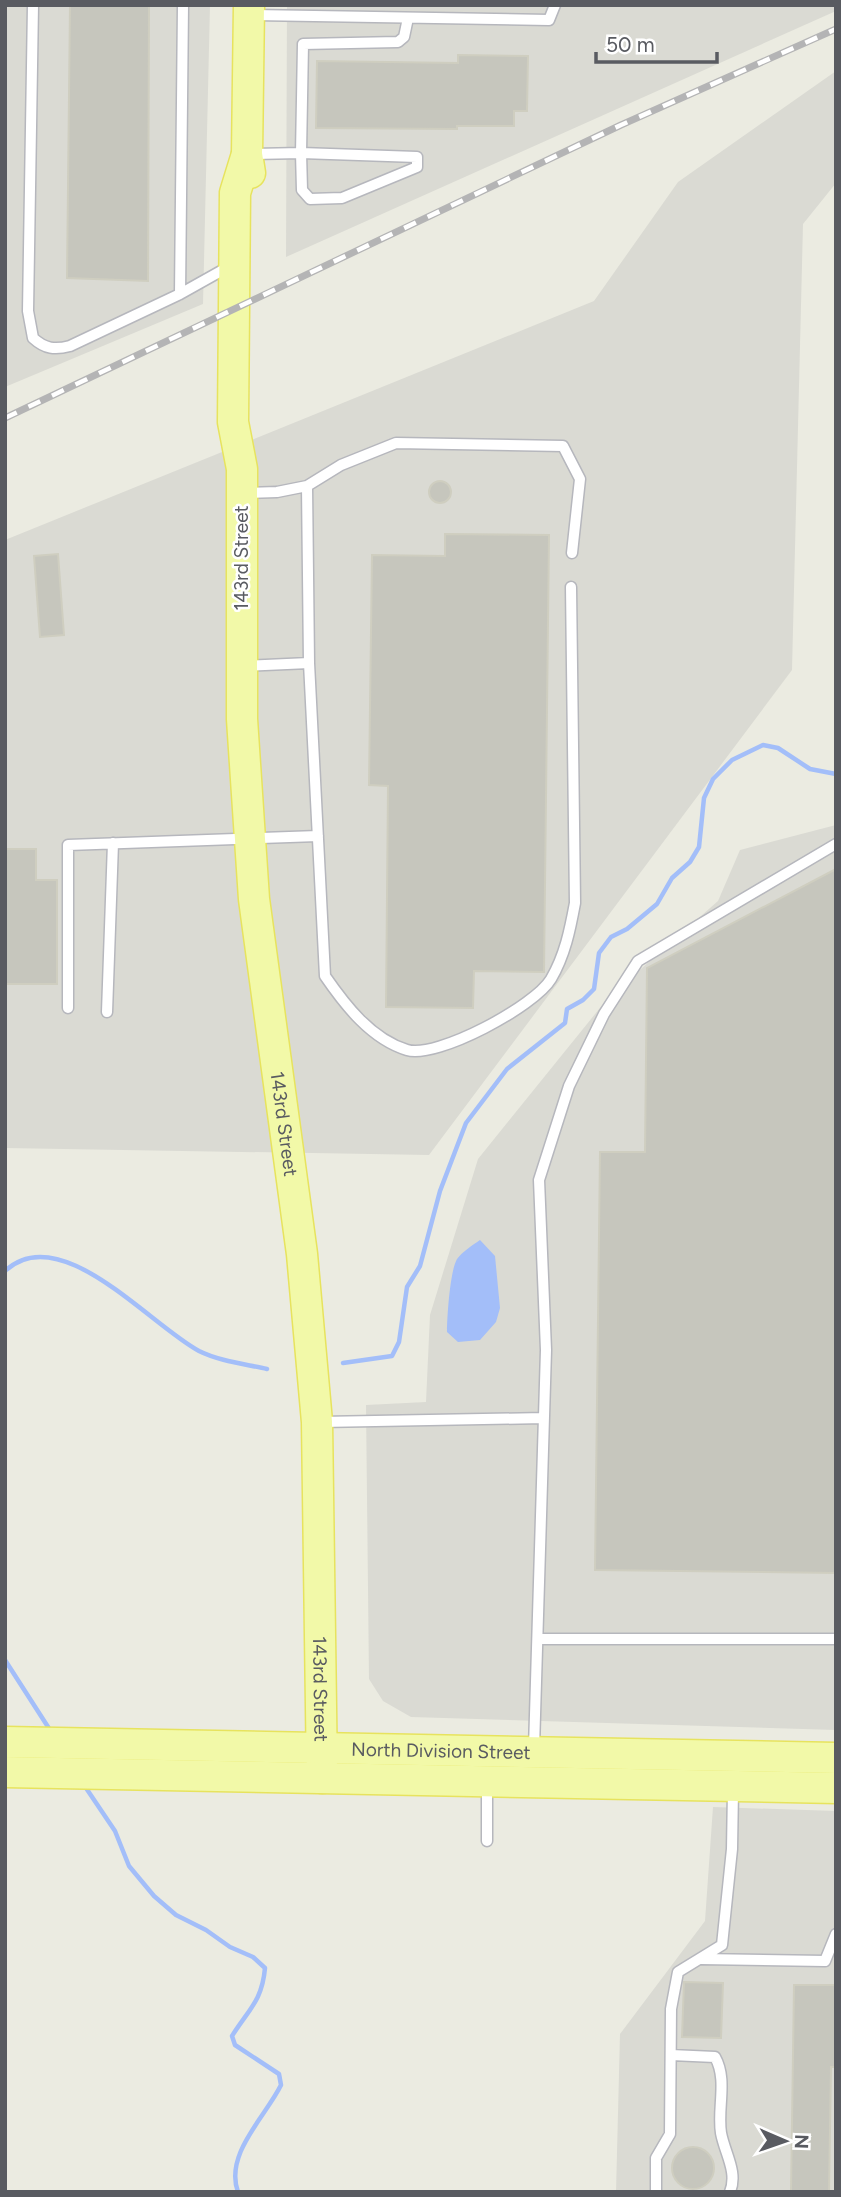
<svg xmlns="http://www.w3.org/2000/svg" width="841" height="2197" font-family="Figtree,sans-serif">
<style>
.industrial{fill:#dadad3}
.water{fill:#a3bef9}
.lines{fill:none;stroke-linecap:round;stroke-linejoin:round}
.stream{stroke:#a3bef9;stroke-width:4.5}
.building{fill:#c6c6bd;stroke:#cfcec0;stroke-width:2}
.service-casing{stroke:#b6b7bd;stroke-width:13}
.primary-casing{stroke:#e7e35e;stroke-width:33}
.service{stroke:#fff;stroke-width:10}
.primary{stroke:#f2f9a8;stroke-width:30}
.rail-casing{stroke:#b4b4b5;stroke-width:7}
.rail{stroke:#fff;stroke-width:4.5;stroke-dasharray:13;stroke-linecap:butt}
.labels{text-anchor:middle;stroke-width:5;stroke-linejoin:round;paint-order:stroke}
.street-label{font-size:19px;fill:#595b61;stroke:#fff}
</style>
<rect width="100%" height="100%" fill="#ebebe1"/>
<path class="industrial" d="M 5,5 L 210,5 L 203,304 L 5,387 Z
M 287,5 L 836,5 L 836,11 L 286,257 Z
M 836,71 L 836,183 L 803,224 L 792,670 L 429,1155 L 5,1148 L 5,540 L 594,301 L 678,182 Z
M 836,825 L 836,1730 L 411,1717 L 383,1701 L 369,1679 L 366,1405 L 426,1402 L 430,1315 L 478,1159 L 608,998 L 718,901 L 740,850 Z
M 713,1807 L 836,1811 L 836,2192 L 616,2192 L 620,2034 L 705,1921 Z"/>
<path class="water" d="M 480,1240 L 495,1256 L 500,1308 L 496,1322 L 480,1340 L 458,1342 L 447,1332 C 447,1317 450,1271 457,1259 C 462,1252 473,1245 480,1240 Z"/>
<g class="lines">
<path class="stream" d="M 5,1271 C 60,1219 150,1325 199,1351 C 219,1361 245,1364 267,1369
M 343,1363 L 392,1356 L 399,1342 L 407,1287 L 420,1266 L 440,1191 L 466,1123 L 507,1069 L 565,1023 L 567,1009 L 583,1000 L 594,989 L 599,953 L 611,937 L 627,929 L 657,904 L 672,878 L 690,862 L 699,847 L 704,798 L 713,779 L 732,760 L 763,745 L 778,748 L 810,769 L 836,774
M 5,1660 L 50,1730
M 84,1785 L 115,1831 L 129,1866 L 154,1896 L 176,1915 L 206,1930 L 230,1947 L 253,1957 L 265,1968 C 262,2001 249,2009 232,2036 L 235,2045 L 279,2074 L 281,2085 C 266,2116 224,2154 238,2192"/>
</g>
<path class="building" d="M 70,5 L 149,5 L 148,281 L 67,278 Z
M 458,55 L 528,56 L 527,111 L 514,111 L 514,126 L 457,126 L 457,129 L 316,128 L 317,61 L 458,63 Z
M429 492a11 11 0 1 1 22 0a11 11 0 1 1-22 0Z
M 445,534 L 549,535 L 544,972 L 474,971 L 473,1008 L 386,1007 L 388,786 L 369,785 L 372,555 L 445,556 Z
M 58,554 L 64,635 L 40,637 L 34,556 Z
M 5,849 L 36,849 L 36,880 L 57,880 L 57,984 L 5,984 Z
M 836,869 L 836,1573 L 595,1570 L 600,1152 L 645,1152 L 647,968 Z
M 684,1982 L 723,1983 L 721,2038 L 682,2037 Z
M 794,1985 L 836,1985 L 836,2067 L 831,2067 L 829,2192 L 791,2192 Z
M672 2168a21 21 0 1 1 42 0a21 21 0 1 1-42 0Z"/>
<g class="lines">
<defs>
<path id="service" d="M 33,5 L 28,311 L 33,338 C 45,349 55,350 70,346 L 180,294 L 230,266
M 253,15 L 549,20 L 555,5
M 301,153 L 417,157 L 417,167 L 342,198 L 310,199 L 302,190 Z
M 251,154 L 301,153 L 303,44 L 398,42 L 404,37 L 408,18
M 180,294 L 183,5
M 246,493 L 277,492 L 307,486 L 341,465 L 396,443 L 563,446 L 580,479 L 572,553
M 309,663 L 325,976 C 345,1005 371,1039 407,1050 C 437,1059 535,1006 551,979 C 565,955 570,930 575,903 L 571,587
M 245,666 L 309,663 L 307,486
M 68,1008 L 68,845 L 318,836
M 107,1012 L 113,843
M 321,1422 L 544,1418
M 538,1639 L 836,1639
M 534,1748 L 546,1350 L 539,1180 L 569,1086 L 604,1014 L 638,961 L 836,844
M 487,1841 L 487,1785
M 701,1959 L 825,1961 L 836,1934
M 671,2055 L 715,2057 C 728,2080 717,2108 721,2133 C 725,2154 738,2172 730,2192
M 656,2192 L 656,2158 L 670,2134 L 671,2009 L 678,1972 L 722,1945 L 732,1849 L 733,1790"/>
<g id="primary">
<path d="M 249,5 L 247,154 L 250,173"/>
<path id="s1" d="M 247,154 L 235,193 L 233,422 L 242,469 L 242,719 L 254,899 L 302,1254 L 317,1422 L 322,1778"/>
<path id="s2" d="M 5,1742 L 836,1758"/>
<path d="M 5,1772 L 836,1788"/>
</g>
</defs>
<use href="#service" class="service-casing"/>
<use href="#primary" class="primary-casing"/>
<use href="#service" class="service"/>
<use href="#primary" class="primary"/>
<defs>
<path id="rail" d="M 5,418 L 621,125 L 836,29"/>
</defs>
<use href="#rail" class="rail-casing"/>
<use href="#rail" class="rail"/>
</g>
<g class="labels">
<g class="street-label">
<text transform="translate(241 558) rotate(-90)" y="7">143rd Street</text>
<text dy="7" stroke="none"><textPath href="#s1" startOffset="975">143rd Street</textPath></text>
<text dy="7" stroke="none"><textPath href="#s1" startOffset="1542">143rd Street</textPath></text>
<text dy="7" stroke="none"><textPath href="#s2" startOffset="436">North Division Street</textPath></text>
</g>
</g>
<rect width="841" height="2197" fill="none" stroke="#595b61" stroke-width="14"/>
<g transform="translate(785 2141) rotate(92)" stroke="#ffffff" stroke-width="5" paint-order="stroke">
<path d="M0-5L12 26L0 18L-12 26Z" fill="#595b61"/>
<text y="-10" font-size="19" font-weight="bold" text-anchor="middle" fill="#595b61">N</text>
</g>
<path d="M596 52v10h121v-10" fill="none" stroke="#595b61" stroke-width="3.5"/>
<text x="606" y="52" font-size="21" fill="#595b61" stroke="#ffffff" stroke-width="5" paint-order="stroke">50 m</text>
</svg>
